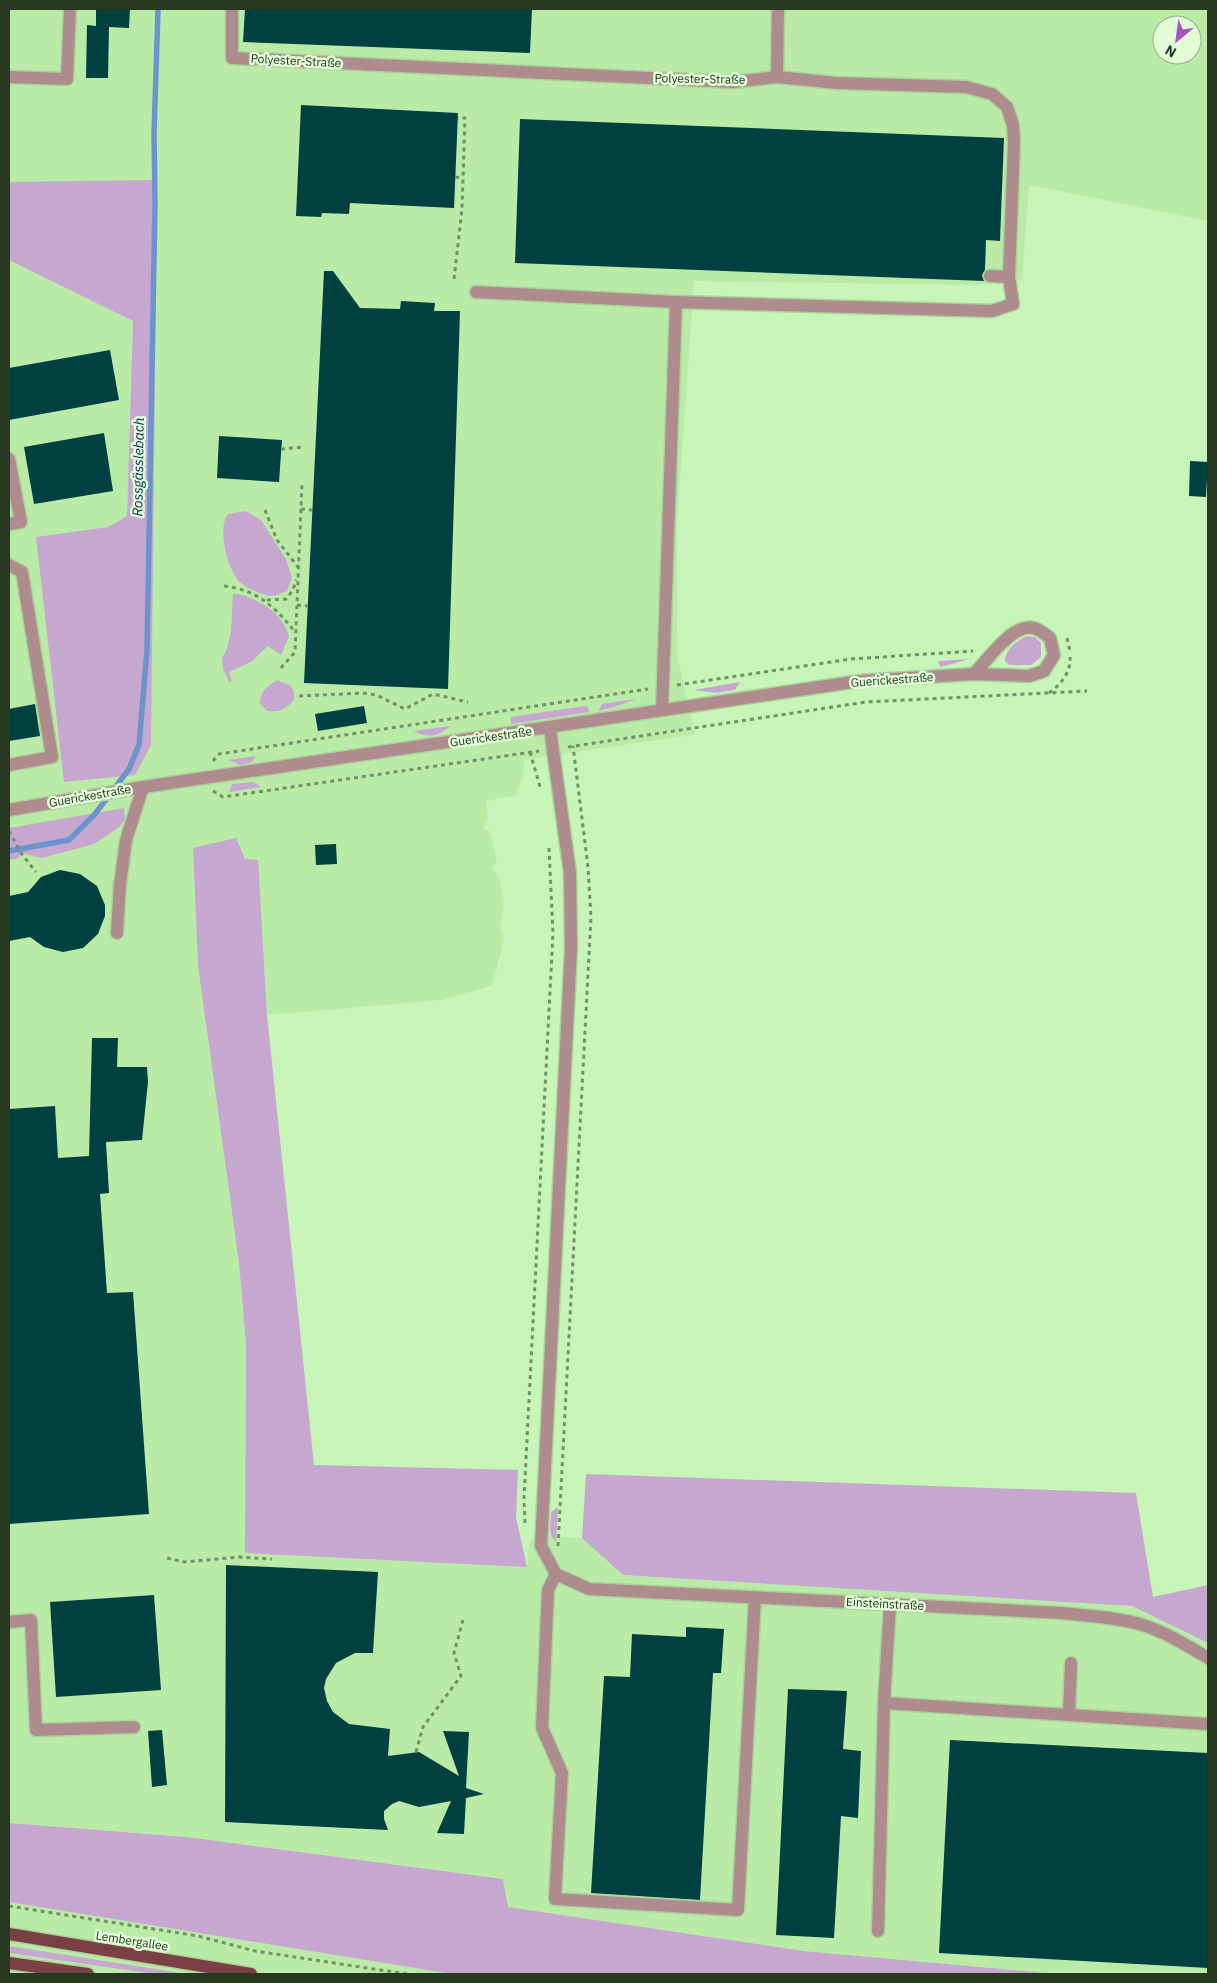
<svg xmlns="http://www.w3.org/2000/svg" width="1217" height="1983" font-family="'IBM Plex Sans',sans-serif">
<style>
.built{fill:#b9eba7;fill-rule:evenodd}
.green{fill:#c5a7cf}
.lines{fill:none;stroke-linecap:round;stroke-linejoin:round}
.stream{stroke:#6c93cc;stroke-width:5.5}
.building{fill:#014041}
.minor-casing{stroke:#aad39c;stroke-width:15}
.major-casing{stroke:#aad39c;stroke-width:15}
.path{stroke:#729167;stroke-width:3;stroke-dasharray:4 4;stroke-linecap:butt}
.minor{stroke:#ae8b8c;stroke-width:12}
.major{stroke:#7b4043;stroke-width:12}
.labels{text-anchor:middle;stroke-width:5;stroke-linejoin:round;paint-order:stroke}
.street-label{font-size:12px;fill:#273921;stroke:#e1fcd7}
.water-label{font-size:14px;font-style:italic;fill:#042b5e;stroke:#e1fcd7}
</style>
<rect width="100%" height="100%" fill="#c7f5b7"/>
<path class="built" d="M 9,9 L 1208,9 L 1208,221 L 1029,185 L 1022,280 L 977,285 L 694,281 L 677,522 L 677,655 L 695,734 L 524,760 L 523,776 L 516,795 L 486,801 L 488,819 L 483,828 L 490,833 L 497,862 L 491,869 L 499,875 L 504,903 L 500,928 L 504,939 L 492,986 L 441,1000 L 267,1015 L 264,961 L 245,859 L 236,839 L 193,848 L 198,966 L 239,1263 L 246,1344 L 245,1553 L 527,1567 L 530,1540 L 542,1536 L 582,1538 L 623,1575 L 1132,1606 L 1208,1643 L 1208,1974 L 1058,1974 L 804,1951 L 508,1907 L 503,1879 L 187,1837 L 9,1823 L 9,260 L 133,320 L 127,516 L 108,527 L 36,537 L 135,775 L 157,181 L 9,182 ZM 1162,25 L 1192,25 L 1192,55 L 1162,55 Z
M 9,1902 L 452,1974 L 9,1974 Z"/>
<path class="green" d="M 157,180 L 151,745 L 135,775 L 64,782 L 36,537 L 108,527 L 127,516 L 133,321 L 9,260 L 9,182 Z
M 246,511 L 261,520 L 286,559 L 292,578 L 287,591 C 283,592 277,596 272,596 C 264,596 246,588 240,582 C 227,569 217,529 228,514 Z
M 233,593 C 258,598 281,611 289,636 L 281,655 L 268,646 L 251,662 L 229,672 L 232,681 L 229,682 L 223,669 L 222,658 L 227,649 L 231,631 Z
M 1028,636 L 1035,637 L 1041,643 L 1041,657 L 1031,665 L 1009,665 L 1005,661 C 1005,650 1018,639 1028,636 Z
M 969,659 L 941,667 L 938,663 L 939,661 Z
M 277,680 L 291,686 L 294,692 L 294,699 C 288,709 277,713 267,711 L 260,703 C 260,691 268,686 277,680 Z
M 740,682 L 735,690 L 715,693 L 694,690 Z
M 636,699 L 614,707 L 598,711 L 602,704 Z
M 585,706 L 588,707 L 589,712 L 511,724 L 511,717 Z
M 450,726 C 440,736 427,739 414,731 Z
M 256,756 L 252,762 L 241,765 L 228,760 Z
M 254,782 L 261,787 L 229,792 L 232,784 Z
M 124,808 L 125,820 L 118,828 L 94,844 L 42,858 L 21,853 L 19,858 L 9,860 L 9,828 Z
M 236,838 L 245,859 L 258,860 L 267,1015 L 314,1465 L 518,1470 L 516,1517 L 527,1567 L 245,1553 L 246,1344 L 239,1263 L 198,966 L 193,848 Z
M 586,1474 L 1136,1493 L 1153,1597 L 1208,1585 L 1208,1643 L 1132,1606 L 623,1575 L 582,1538 Z
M 558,1507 L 556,1542 C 547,1535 551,1522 551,1512 Z
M 9,1823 L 187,1837 L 503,1879 L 508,1907 L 804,1951 L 1058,1974 L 452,1974 L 9,1902 Z
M 9,1946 L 187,1974 L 155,1974 L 9,1953 Z"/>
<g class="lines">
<path class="stream" d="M 9,851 L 69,840 L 95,814 L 129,769 L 139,745 L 147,650 L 155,202 L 154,134 L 158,9"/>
</g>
<path class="building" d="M 96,9 L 130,9 L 129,28 L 109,27 L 108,78 L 86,78 L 87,25 L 96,26 Z
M 245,9 L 532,9 L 530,53 L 243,42 Z
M 301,105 L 458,113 L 454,208 L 350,203 L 349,214 L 322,213 L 321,217 L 296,216 Z
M 520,119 L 1004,138 L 1000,241 L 986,240 L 985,270 L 982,275 L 984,281 L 515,263 Z
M 324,271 L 333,271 L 360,308 L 400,309 L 401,301 L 435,303 L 434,311 L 460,311 L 448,689 L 304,683 Z
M 110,350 L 119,400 L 9,420 L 9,368 Z
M 104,433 L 113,491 L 34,504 L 24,447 Z
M 219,436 L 282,440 L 279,482 L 217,478 Z
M 1190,461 L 1208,462 L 1206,497 L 1189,496 Z
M 35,704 L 40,736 L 9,741 L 9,709 Z
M 364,706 L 367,723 L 318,731 L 315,714 Z
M 336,844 L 337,864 L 316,865 L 315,845 Z
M 60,870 L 80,874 L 97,886 L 105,905 L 105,916 L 98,934 L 83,948 L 63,952 L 44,947 L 30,937 L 9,941 L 9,896 L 28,892 L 41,877 Z
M 92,1038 L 118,1038 L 117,1067 L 147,1067 L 148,1082 L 142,1140 L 106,1142 L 109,1193 L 100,1194 L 107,1293 L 133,1292 L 149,1514 L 9,1524 L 9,1109 L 55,1106 L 58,1158 L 89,1156 Z
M 226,1565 L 378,1572 L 373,1653 L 355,1653 L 336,1663 L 326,1679 L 324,1688 L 327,1701 L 333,1712 L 349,1724 L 390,1729 L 388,1756 L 419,1752 L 459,1776 L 443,1731 L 469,1732 L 466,1788 L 484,1794 L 466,1798 L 464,1834 L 437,1833 L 451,1801 L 419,1807 L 399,1801 L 392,1804 L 384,1811 L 384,1819 L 388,1830 L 225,1822 Z
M 154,1595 L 161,1690 L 56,1697 L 50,1602 Z
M 686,1627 L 724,1629 L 721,1673 L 713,1673 L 700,1900 L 591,1893 L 604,1676 L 630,1677 L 632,1634 L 686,1637 Z
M 788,1689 L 847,1691 L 843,1749 L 861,1751 L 858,1818 L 841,1816 L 834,1938 L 776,1935 Z
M 162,1730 L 167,1785 L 152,1787 L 148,1731 Z
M 950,1740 L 1208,1753 L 1208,1968 L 939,1953 Z"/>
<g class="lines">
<defs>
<path id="minor" d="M 232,9 L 232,58 L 733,82 L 777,77 L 837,83 L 966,87 L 992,94 L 1007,107 L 1013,125 L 1014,142 L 1009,277 L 990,276
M 9,77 L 67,79 L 70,9
M 777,77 L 778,9
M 476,292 L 676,302 L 992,311 L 1013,304 L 1009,277
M 9,459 L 21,522 L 9,524
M 9,565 L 22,572 L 52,757 L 9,765
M 662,710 L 676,302
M 550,729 L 570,873 L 571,948 L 541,1546 L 556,1574
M 9,810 L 143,787 L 860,681 L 974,674 L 1029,676 L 1044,671 L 1054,655 L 1050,638 C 1046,635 1039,629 1034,628 C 1013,622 987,661 974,674
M 117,933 L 120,884 L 126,840 L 143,787
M 556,1574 L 548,1590 L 542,1728 L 562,1773 L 555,1899 L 738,1910 L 755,1597
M 556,1574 L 589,1589 L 1062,1613 C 1088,1616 1117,1617 1143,1625 C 1165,1632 1188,1646 1208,1658
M 890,1604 L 884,1703 L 1208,1724
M 9,1622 L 31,1620 L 36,1730 L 134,1727
M 1069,1714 L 1071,1663
M 878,1931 L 884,1703"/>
<path id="major" d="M 9,1934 L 251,1974
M 9,1963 L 88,1974"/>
</defs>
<use href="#minor" class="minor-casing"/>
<use href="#major" class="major-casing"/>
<path class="path" d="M 455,177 L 463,178
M 454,279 L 462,209 L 465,118 L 458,118
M 281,449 L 303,447
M 301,509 L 312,510
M 265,510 L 277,540 L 298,567
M 224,586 C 258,590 275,607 295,632
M 267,600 L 286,599 L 293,590 L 296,580
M 297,605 L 308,606
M 1067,638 L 1070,651
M 281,668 L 295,652 L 302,484
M 677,685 L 851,659 L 973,651
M 1049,693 C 1061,684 1071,673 1070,657
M 299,696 L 363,693 L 376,695 L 405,709 L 433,694 L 468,702
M 568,747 L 866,702 L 1087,691
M 530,752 L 541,790
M 213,761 L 219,754 L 648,689
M 213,791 L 223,797 L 539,751
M 9,831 L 21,853 L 36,872
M 525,1523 L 524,1498 L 553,933 L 549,848
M 558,1546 L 591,917 L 588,867 L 573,746
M 167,1558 L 184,1562 L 240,1557 L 272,1559
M 416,1752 L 423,1727 L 461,1676 L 454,1653 L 463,1620
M 9,1906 L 198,1936 L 255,1951 L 407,1974"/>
<use href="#minor" class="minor"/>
<use href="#major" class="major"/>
</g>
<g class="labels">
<g class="street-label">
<text transform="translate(296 61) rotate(3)" y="4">Polyester-Straße</text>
<text transform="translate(700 79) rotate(1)" y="4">Polyester-Straße</text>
<text transform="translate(892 680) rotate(-4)" y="4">Guerickestraße</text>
<text transform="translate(491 737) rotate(-8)" y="4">Guerickestraße</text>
<text transform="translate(90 796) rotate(-10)" y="4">Guerickestraße</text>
<text transform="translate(885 1604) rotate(3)" y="4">Einsteinstraße</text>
<text transform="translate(132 1941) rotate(9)" y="4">Lembergallee</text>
</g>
<g class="water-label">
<text transform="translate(138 467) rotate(-89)" y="5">Rossgässlebach</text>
</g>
</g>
<rect width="1217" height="1983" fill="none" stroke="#273921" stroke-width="20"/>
<g transform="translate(1177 40) rotate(209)"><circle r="24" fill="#e1fcd7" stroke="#97ae8e"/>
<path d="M0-4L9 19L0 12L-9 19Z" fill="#a652c0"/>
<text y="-8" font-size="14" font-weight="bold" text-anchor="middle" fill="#273921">N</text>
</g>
</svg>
